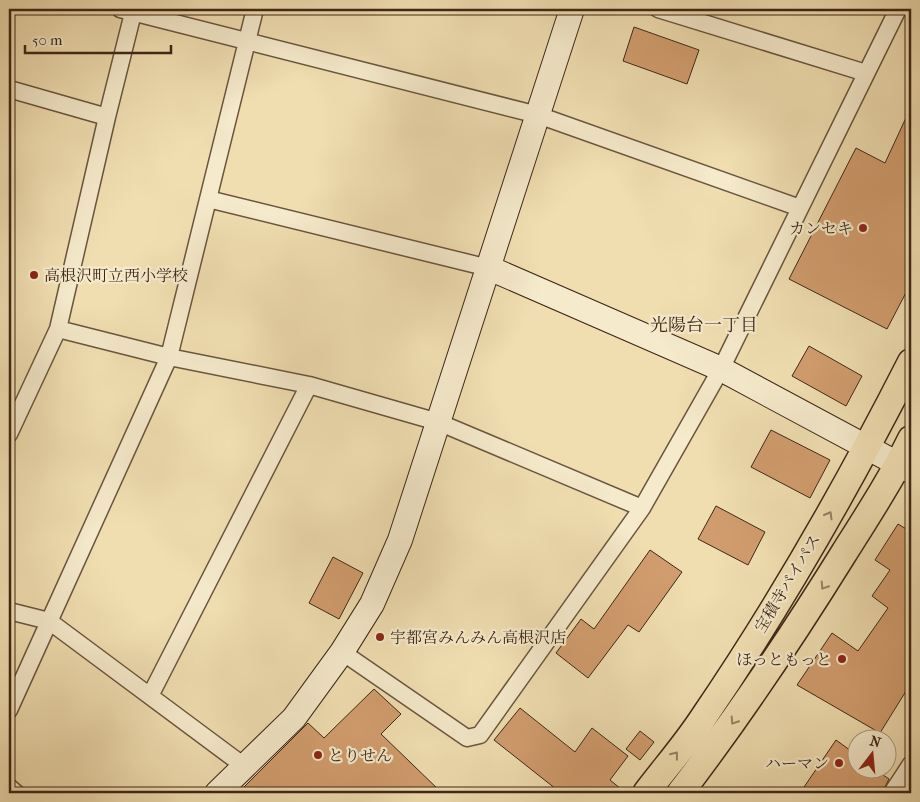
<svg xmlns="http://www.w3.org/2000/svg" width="920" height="802" font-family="'IM FELL French Canon','Noto Serif JP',serif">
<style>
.building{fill:#d29d6e;stroke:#3e2718}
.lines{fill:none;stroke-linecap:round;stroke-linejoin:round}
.street-casing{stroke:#6a553e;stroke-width:19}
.secondary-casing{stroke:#3e2718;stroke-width:26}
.primary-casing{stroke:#3e2718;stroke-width:29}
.street{stroke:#f5eacc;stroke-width:16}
.secondary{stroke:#f5eacc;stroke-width:24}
.primary{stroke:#f0deb1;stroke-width:26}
.oneway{stroke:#978264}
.poi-dot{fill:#8f2418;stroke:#f5eacc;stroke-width:2}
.labels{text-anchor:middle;stroke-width:4.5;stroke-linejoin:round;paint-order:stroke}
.poi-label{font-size:16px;fill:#3e2718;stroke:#f5eacc;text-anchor:end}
.street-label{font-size:16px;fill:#3e2718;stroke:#f5eacc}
.neighbourhood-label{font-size:18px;fill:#3e2718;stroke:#f5eacc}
</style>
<rect width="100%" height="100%" fill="#f0deb1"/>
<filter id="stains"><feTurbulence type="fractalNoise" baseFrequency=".004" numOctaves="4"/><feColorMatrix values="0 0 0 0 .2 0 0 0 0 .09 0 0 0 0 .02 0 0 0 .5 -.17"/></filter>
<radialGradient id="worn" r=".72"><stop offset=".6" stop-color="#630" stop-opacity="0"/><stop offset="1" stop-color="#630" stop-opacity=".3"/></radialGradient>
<path class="building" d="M 634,27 L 699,50 L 687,84 L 623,61 Z
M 911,107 L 911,283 L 887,329 L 789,279 L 856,148 L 885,163 Z
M 809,346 L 862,376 L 846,406 L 792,376 Z
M 771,430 L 830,460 L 810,498 L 751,467 Z
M 716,506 L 765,532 L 748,565 L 698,539 Z
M 898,524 L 911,532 L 911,683 L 880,733 L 797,685 L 832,633 L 858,651 L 888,608 L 872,596 L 890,570 L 875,560 Z
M 650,550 L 682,572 L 639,632 L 628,625 L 588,678 L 556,653 L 581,619 L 594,629 Z
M 333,557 L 363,573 L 339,619 L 309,603 Z
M 374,689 L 401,714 L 381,734 L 442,793 L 238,793 L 308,723 L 324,738 Z
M 520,708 L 575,752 L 592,728 L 628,756 L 610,780 L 626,793 L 561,793 L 494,740 Z
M 640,731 L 654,742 L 640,760 L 626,749 Z
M 836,740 L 858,756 L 858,770 L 876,770 L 889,779 L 882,793 L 800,793 Z"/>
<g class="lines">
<defs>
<path id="street" d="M 120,9 L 538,115 L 800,208
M 658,9 L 866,73
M 9,89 L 107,117 L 134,9
M 208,199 L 489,268
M 58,329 L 169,357 L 309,385 L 438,422 L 642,508
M 9,434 L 58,329 L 107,117
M 9,611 L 49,621 L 244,766
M 342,652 L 467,738 L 480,735 L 642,508 L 721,369 L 898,9
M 150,696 L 309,385
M 9,710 L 169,357 L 255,9
M 9,787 L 16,793
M 892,793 L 911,764"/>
<path id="secondary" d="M 489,268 L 721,369 L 911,471
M 217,793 L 294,718 L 342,652 L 372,604 L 400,540 L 572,9"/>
<path id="primary" d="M 646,793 C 665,768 686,744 703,718 C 780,605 849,484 911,362
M 680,793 C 739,716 793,635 844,553 C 868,515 892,478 911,439"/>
</defs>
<use href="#street" class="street-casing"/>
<use href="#secondary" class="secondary-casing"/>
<use href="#primary" class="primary-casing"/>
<use href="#street" class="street"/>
<use href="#secondary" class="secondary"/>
<use href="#primary" class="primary"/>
</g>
<defs><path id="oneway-chevron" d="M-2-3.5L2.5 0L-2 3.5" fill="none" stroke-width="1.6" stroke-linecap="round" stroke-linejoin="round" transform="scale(1.25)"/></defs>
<g class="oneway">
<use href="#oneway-chevron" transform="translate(829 515) rotate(-60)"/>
<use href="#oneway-chevron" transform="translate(824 586) rotate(123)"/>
<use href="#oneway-chevron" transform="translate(734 721) rotate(123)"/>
<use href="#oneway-chevron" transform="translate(675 755) rotate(-52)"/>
</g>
<g class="poi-dot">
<circle cx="863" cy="228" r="5"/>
<circle cx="34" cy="275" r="5"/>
<circle cx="380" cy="637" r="5"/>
<circle cx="842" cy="659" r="5"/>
<circle cx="318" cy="755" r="5"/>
<circle cx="839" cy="763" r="5"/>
</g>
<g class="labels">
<g class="poi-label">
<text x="853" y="234">カンセキ</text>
<text x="44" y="281" text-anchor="start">高根沢町立西小学校</text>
<text x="390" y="643" text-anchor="start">宇都宮みんみん高根沢店</text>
<text x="832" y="665">ほっともっと</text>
<text x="328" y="761" text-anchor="start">とりせん</text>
<text x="829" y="769">ハーマン</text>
</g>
<g class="street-label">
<text transform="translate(787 583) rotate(-59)" y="6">宝積寺バイパス</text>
</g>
<g class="neighbourhood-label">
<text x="704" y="331">光陽台一丁目</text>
</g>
</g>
<rect width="920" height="802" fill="none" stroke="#f0deb1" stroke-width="30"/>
<rect x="10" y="10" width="900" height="782" fill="none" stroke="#3e2718" stroke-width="2.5"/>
<rect x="15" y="15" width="890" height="772" fill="none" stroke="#3e2718"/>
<g transform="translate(872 754) rotate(16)"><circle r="24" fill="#f5eacc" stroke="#ac9c84"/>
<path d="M0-4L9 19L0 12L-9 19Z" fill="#8f2418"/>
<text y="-8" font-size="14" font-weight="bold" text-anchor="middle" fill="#3e2718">N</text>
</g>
<path d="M25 45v8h146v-8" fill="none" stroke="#3e2718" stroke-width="2.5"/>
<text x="32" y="45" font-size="15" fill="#3e2718" stroke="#f5eacc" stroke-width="4" paint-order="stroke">50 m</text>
<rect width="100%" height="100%" filter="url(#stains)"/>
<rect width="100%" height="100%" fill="url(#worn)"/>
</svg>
